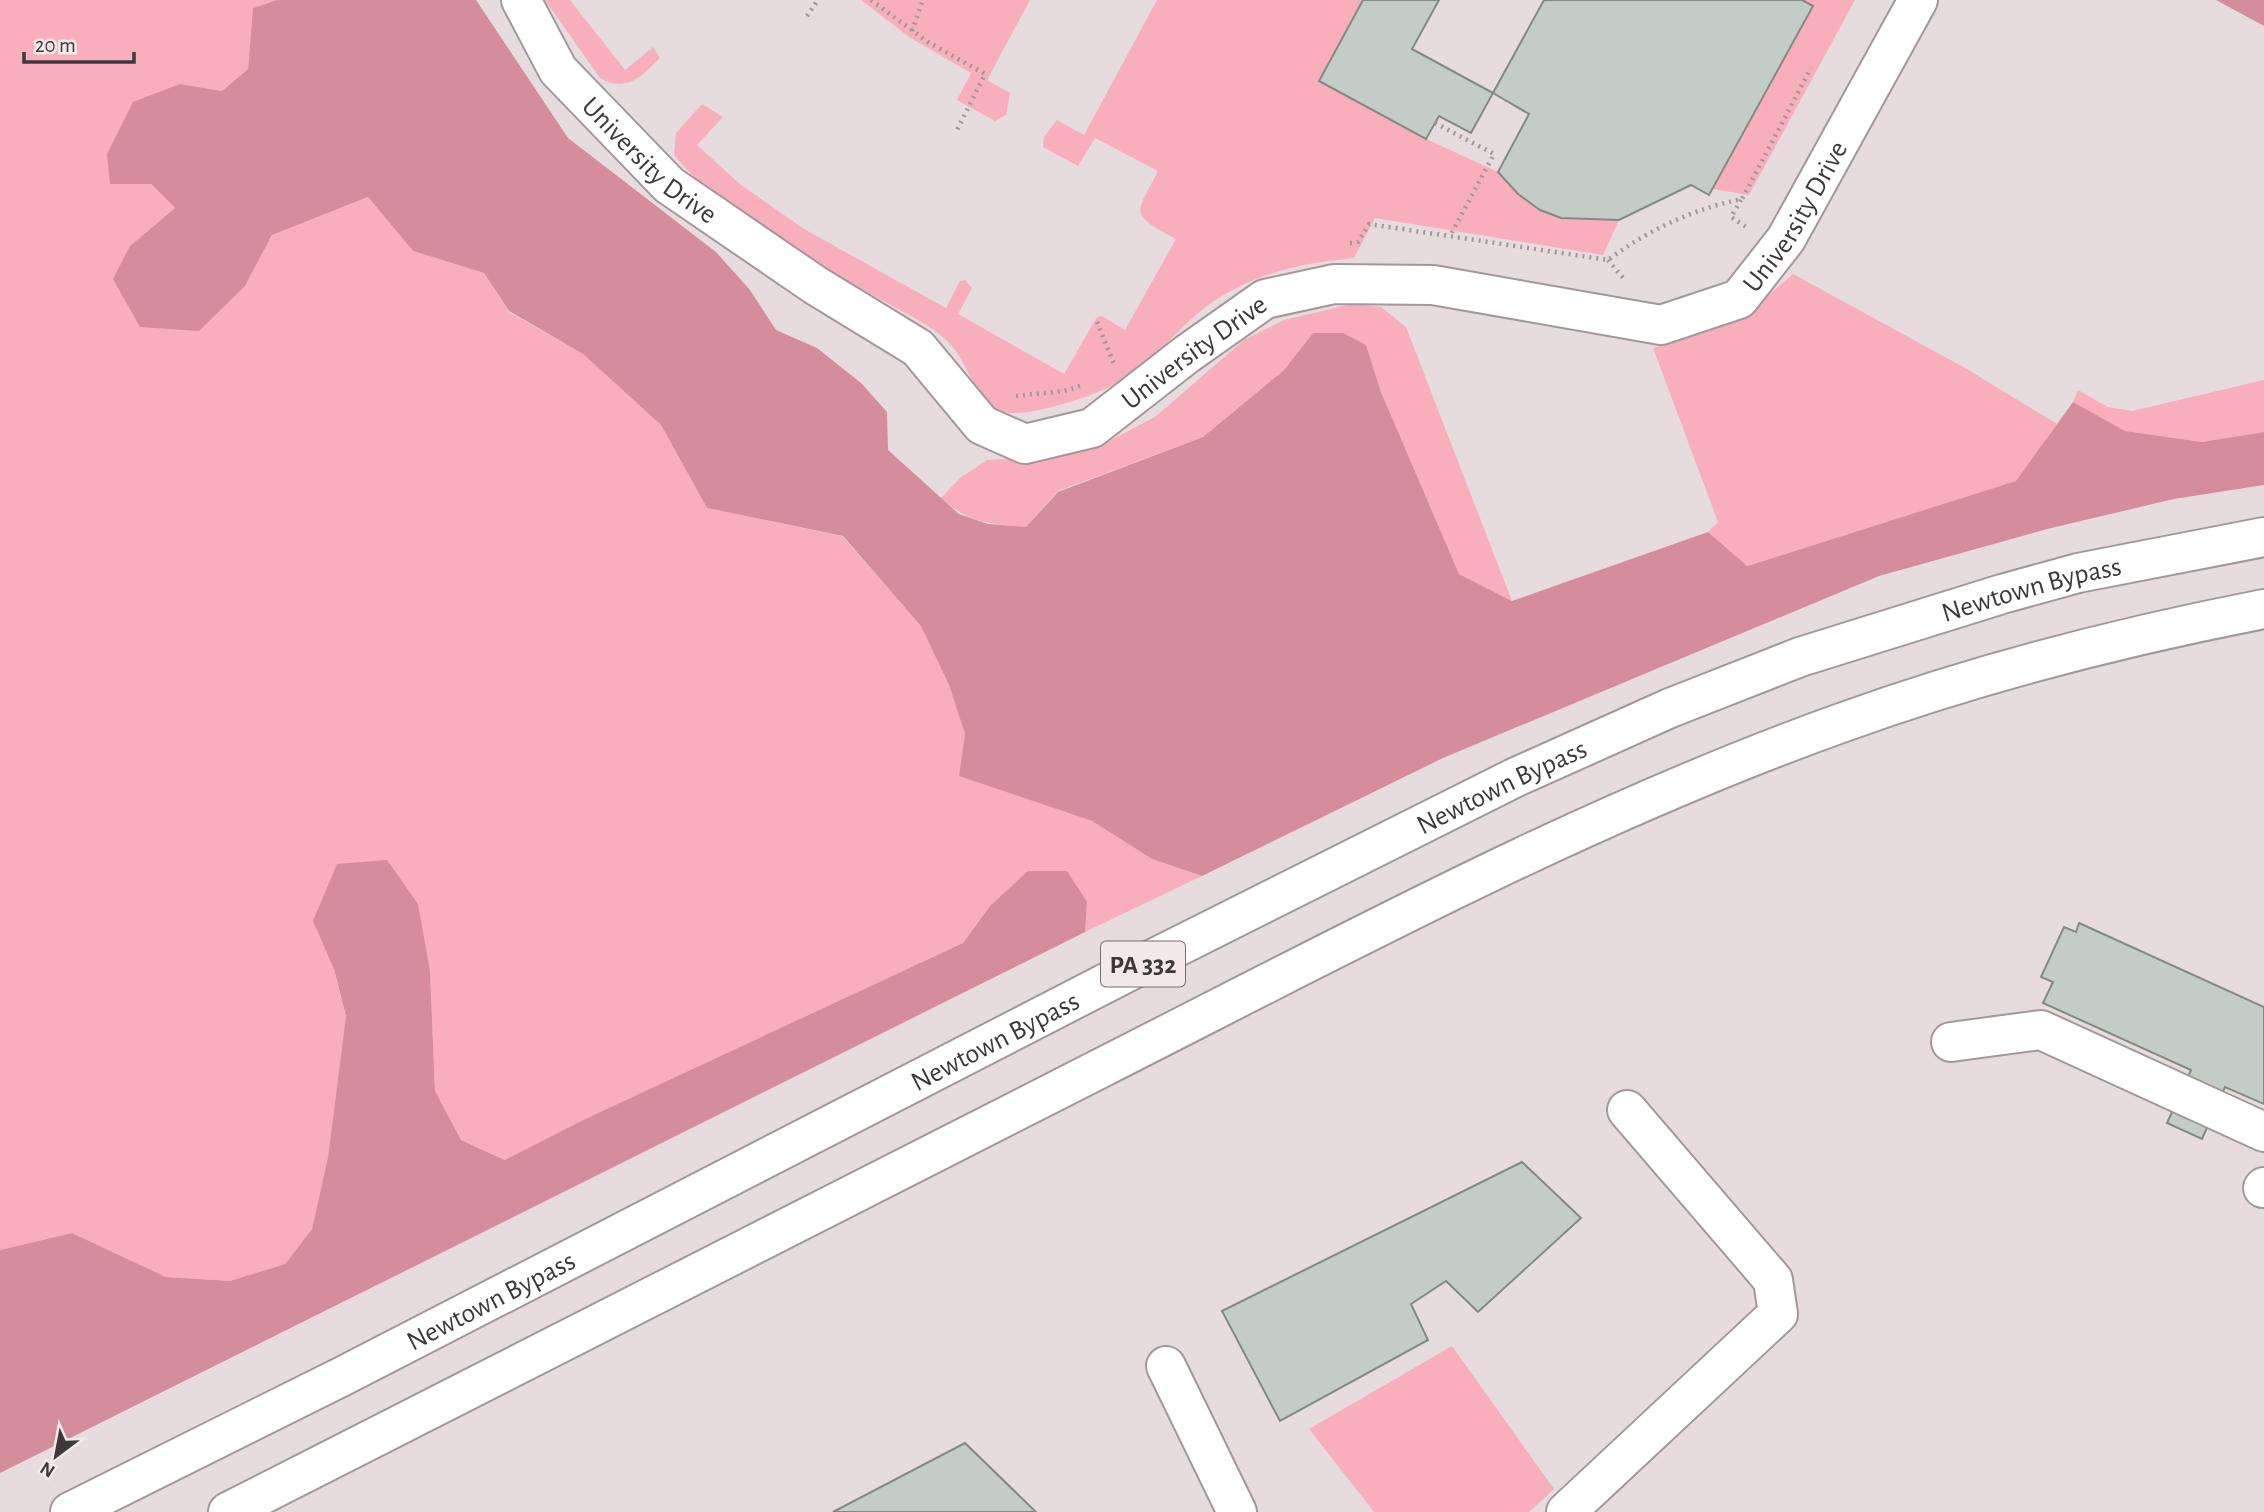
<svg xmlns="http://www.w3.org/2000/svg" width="2264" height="1512" font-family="'Alegreya Sans',sans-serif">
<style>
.green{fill:#f9aebb}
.forest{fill:#d68d9b}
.building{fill:#c4ccc6;stroke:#838a84;stroke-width:2}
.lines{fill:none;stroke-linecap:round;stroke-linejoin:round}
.minor-casing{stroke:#a2989a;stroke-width:42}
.highway-casing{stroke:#a2989a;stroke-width:42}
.path{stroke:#a09899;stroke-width:4.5;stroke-dasharray:2 5;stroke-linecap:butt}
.minor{stroke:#fff;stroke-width:38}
.highway{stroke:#fff;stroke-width:38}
.labels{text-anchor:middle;stroke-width:5;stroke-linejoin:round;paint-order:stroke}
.shield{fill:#f3e9ea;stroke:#746e6f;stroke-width:2}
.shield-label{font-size:26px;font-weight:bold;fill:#3d393a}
.street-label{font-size:28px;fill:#3d393a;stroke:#f3e9ea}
</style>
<rect width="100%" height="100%" fill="#e6dcdd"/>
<path class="green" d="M 0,0 L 277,0 L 253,8 L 248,69 L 222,91 L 180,84 L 151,184 L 175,208 L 130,246 L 245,286 L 272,235 L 368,197 L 413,251 L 484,273 L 509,312 L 583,354 L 661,425 L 707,508 L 842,536 L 921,625 L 949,685 L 965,734 L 960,776 L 1092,821 L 1152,859 L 1202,876 L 1085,932 L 1087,902 L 990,906 L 963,943 L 583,1120 L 506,1160 L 461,1140 L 435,1091 L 430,971 L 334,969 L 346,1017 L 328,1157 L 312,1229 L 285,1264 L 230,1281 L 166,1277 L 72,1233 L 0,1250 Z
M 545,0 L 570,0 L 625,70 L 653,47 L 660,58 C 641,77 626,93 600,78 Z
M 861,0 L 1030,0 L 987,80 L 1010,93 L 1006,115 L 995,121 L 957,100 L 971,73 L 909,37 Z
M 1157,0 L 1363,0 L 1319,81 L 1426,139 L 1498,172 L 1518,194 L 1540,210 L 1562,218 L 1619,220 L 1603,255 L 1375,218 L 1354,258 C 1302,263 1259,272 1214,301 C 1181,323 1157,360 1122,380 C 1100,393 1072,402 1048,408 C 1036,411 1013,416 1001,411 C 973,399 970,366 951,345 C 940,332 923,323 909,315 C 835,274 727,220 674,155 L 676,133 L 702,104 L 723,117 L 697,145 L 741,185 L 804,229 L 946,308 L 960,281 L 965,280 L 972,288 L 958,314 L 1064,374 L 1097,317 L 1102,316 L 1125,330 L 1176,239 C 1129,213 1135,216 1158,171 L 1095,138 L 1078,166 L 1043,147 L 1044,137 L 1057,120 L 1084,135 Z
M 1802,0 L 1855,0 L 1749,195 L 1713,189 Z
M 1793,274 L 1967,369 L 2057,424 L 2017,481 L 1746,566 L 1708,532 L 1718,522 L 1653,348 L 1713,330 L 1747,314 Z
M 1352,304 L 1381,307 L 1406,327 L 1512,601 L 1459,574 L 1381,392 L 1366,345 L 1313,333 L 1284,370 L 1203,437 L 1058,491 L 1026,527 C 989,524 969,523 941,498 L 960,478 L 987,460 L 1068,455 L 1111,440 L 1155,417 L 1244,340 L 1284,320 Z
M 2264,380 L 2264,432 L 2202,442 L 2124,431 L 2073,402 L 2078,390 L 2108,407 L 2132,411 Z
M 1452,1346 L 1554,1489 L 1529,1512 L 1374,1512 L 1309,1429 Z"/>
<path class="forest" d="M 277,0 L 476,0 L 568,138 L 716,252 L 750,290 L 776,330 L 817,348 L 861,383 L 887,412 L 888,450 L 959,514 L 988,524 L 1026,527 L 1058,492 L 1203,437 L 1284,370 L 1313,333 L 1343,333 L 1366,345 L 1381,392 L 1459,574 L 1512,601 L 1708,532 L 1747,566 L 2016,481 L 2073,402 L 2125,431 L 2202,442 L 2264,432 L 2264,485 L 2174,499 L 2047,529 L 1879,576 L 1443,758 L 1202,876 L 1152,859 L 1092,821 L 959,776 L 965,734 L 949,685 L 921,626 L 843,536 L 707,508 L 661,425 L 583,354 L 509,311 L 484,273 L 413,251 L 368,197 L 272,235 L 245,286 L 199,331 L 140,327 L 113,279 L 130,246 L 175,208 L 151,184 L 110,184 L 107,154 L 133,102 L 180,84 L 222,91 L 248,69 L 253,8 Z
M 2216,0 L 2264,0 L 2264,26 Z
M 387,860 L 418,904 L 430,971 L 435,1091 L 461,1140 L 505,1160 L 583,1120 L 963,943 L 990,906 L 1028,871 L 1067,871 L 1087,902 L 1085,932 L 0,1473 L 0,1250 L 72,1233 L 166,1277 L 230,1281 L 285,1264 L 312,1229 L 328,1157 L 346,1016 L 334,969 L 313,921 L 337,864 Z"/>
<path class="building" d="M 1363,0 L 1439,0 L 1412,49 L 1493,93 L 1471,133 L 1439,116 L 1426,139 L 1319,81 Z
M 1544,0 L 1802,0 L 1813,6 L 1709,195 L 1691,185 L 1619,220 L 1561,218 L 1540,210 L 1518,194 L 1498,172 L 1529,114 L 1493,93 Z
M 2079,923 L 2264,1007 L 2264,1104 L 2225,1087 L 2202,1139 L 2167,1123 L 2191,1070 L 2043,1003 L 2053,982 L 2041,977 L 2064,927 L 2076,932 Z
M 1522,1162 L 1581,1218 L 1478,1312 L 1446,1281 L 1411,1304 L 1428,1340 L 1280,1421 L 1222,1311 Z
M 965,1443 L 1036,1512 L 833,1512 Z"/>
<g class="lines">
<defs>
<g id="minor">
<path id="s1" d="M 521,0 L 558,70 L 669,185 L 815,285 L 918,348 L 982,425 L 1025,444 L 1092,428 L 1187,354 L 1265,299 L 1334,284 L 1433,285 L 1661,325 L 1739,299 L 1786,239 L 1918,0"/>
<path d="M 1951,1042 L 2041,1030 L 2264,1132"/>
<path d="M 2263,1188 L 2264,1187"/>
<path d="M 1166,1366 L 1237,1512"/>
<path d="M 1566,1512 L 1778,1314 L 1773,1280 L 1627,1110"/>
</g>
<g id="highway">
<path id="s2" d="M 70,1512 L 343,1376 L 1141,965 L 1514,778 L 1670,708 L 1800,657 L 2002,594 L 2078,573 L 2264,537"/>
<path d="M 228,1512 C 518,1364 809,1217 1099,1069 C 1342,946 1584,815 1841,723 C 1979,673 2120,637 2264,609"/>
</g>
</defs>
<use href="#minor" class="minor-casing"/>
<use href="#highway" class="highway-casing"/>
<path class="path" d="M 871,0 L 928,42 L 985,74 L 957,130
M 807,16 L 818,0
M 912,31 L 923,0
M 1435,123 L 1494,154 L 1450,236
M 1741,200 L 1731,217 L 1748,228
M 1350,243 L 1358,242 L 1369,224 L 1608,260 C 1648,230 1693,209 1742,199 L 1811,68
M 1608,260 L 1624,279
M 1097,322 L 1114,364
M 1016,396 L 1064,391 L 1083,385"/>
<use href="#minor" class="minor"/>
<use href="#highway" class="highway"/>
</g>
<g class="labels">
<rect class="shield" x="1101" y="941.5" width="84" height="45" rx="5"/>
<g class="shield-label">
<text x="1143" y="973">PA 332</text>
</g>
<g class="street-label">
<text dy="10" stroke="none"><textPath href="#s1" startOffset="208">University Drive</textPath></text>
<text dy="10" stroke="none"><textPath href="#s1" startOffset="1552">University Drive</textPath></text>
<text dy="10" stroke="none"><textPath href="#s1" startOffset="880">University Drive</textPath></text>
<text dy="10" stroke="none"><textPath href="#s2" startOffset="2172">Newtown Bypass</textPath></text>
<text dy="10" stroke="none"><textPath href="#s2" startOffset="1605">Newtown Bypass</textPath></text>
<text dy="10" stroke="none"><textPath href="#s2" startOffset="1038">Newtown Bypass</textPath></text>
<text dy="10" stroke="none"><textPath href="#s2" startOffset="471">Newtown Bypass</textPath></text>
</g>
</g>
<g transform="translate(56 1456) rotate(212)" stroke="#f3e9ea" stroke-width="5" paint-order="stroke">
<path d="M0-5L12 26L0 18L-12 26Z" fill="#3d393a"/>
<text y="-10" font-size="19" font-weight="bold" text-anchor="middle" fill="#3d393a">N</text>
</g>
<path d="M24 52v10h110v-10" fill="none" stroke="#3d393a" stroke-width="3.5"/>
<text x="35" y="52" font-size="21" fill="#3d393a" stroke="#f3e9ea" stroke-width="5" paint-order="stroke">20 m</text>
</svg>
